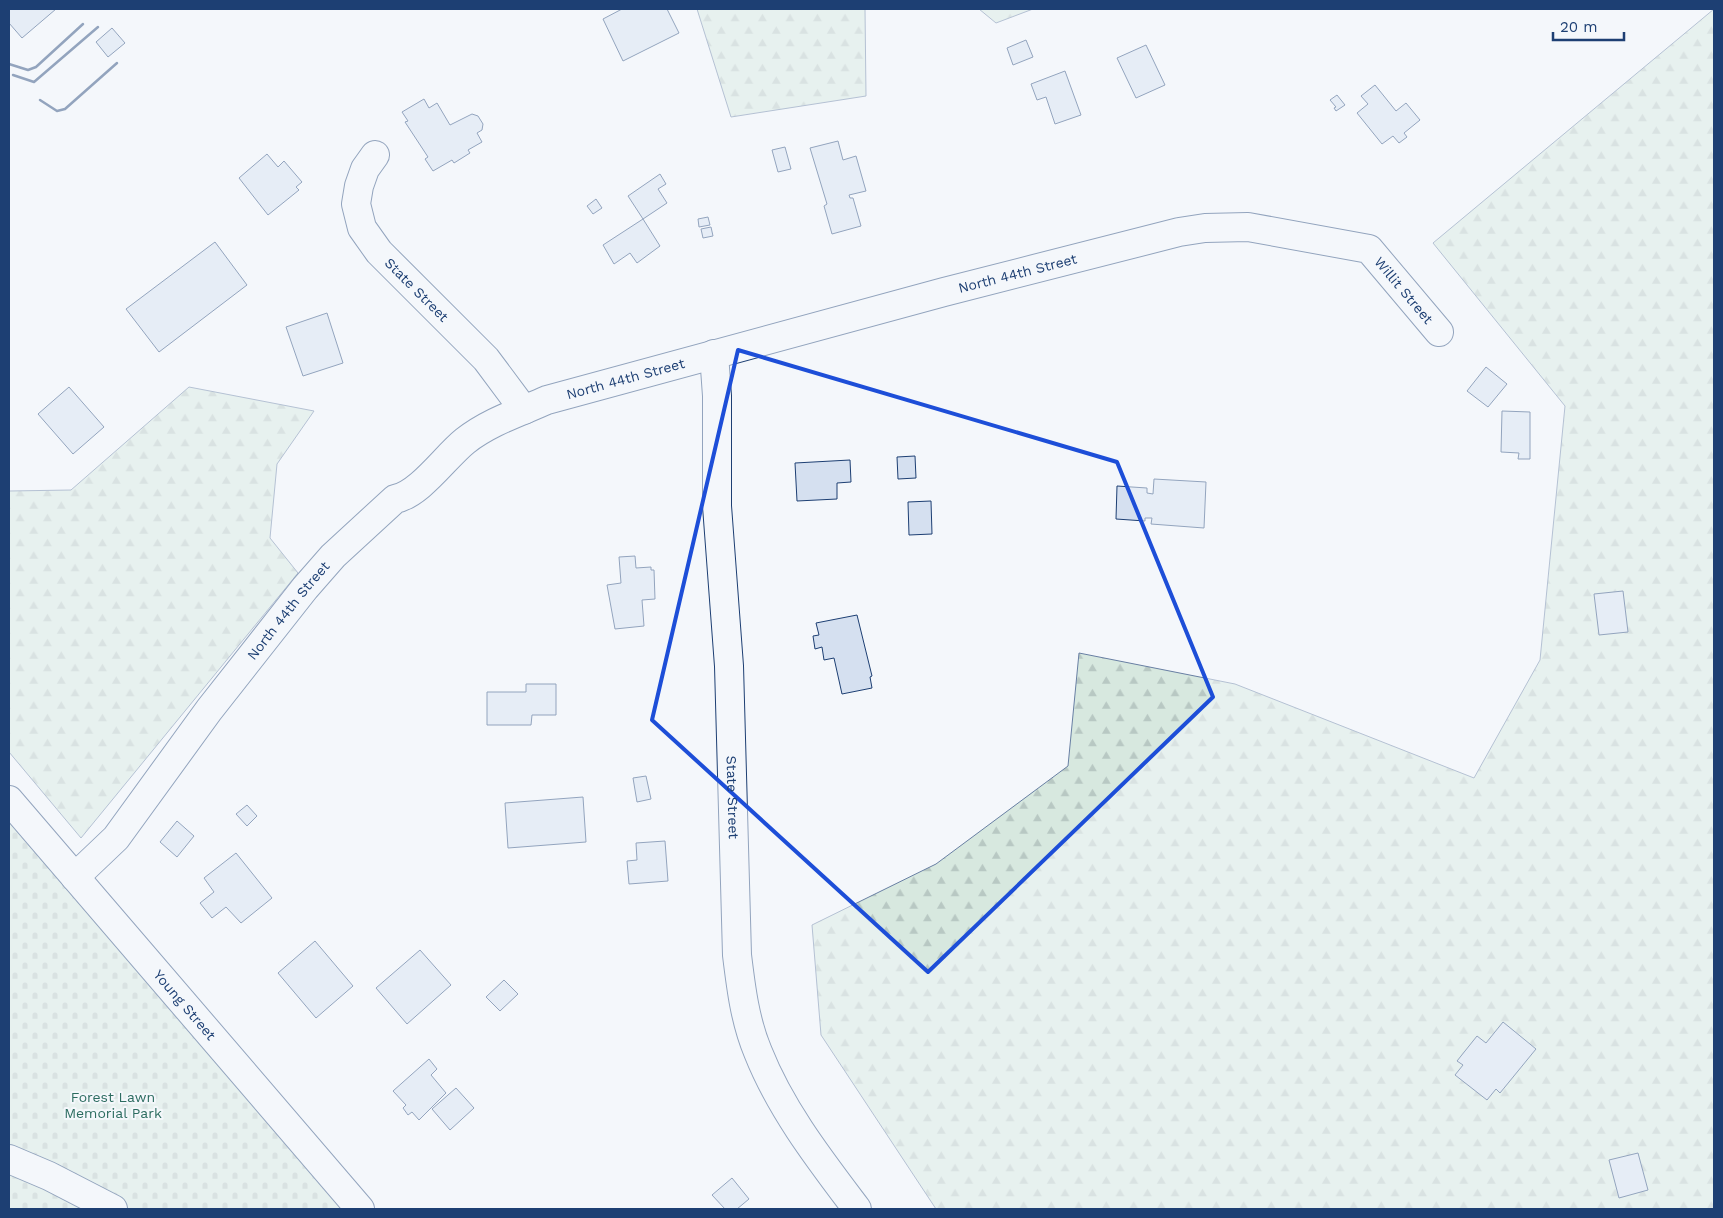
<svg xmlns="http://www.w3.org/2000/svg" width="1723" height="1218" font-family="'Work Sans',sans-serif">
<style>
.forest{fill:url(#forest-firs);stroke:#687fa3}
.cemetery{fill:url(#cemetery-stones);stroke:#687fa3}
.building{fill:#d5e0f0;stroke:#1d3f73}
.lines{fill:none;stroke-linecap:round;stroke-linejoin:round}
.minor-casing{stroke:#1d3f73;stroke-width:30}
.minor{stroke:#f4f7fb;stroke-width:28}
.wall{stroke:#1d3f73;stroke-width:2.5}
.marked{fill:none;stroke:#1d4ed8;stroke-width:4;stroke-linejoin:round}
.labels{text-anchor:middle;stroke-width:4;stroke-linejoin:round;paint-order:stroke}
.street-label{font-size:14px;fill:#1d3f73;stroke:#f4f7fb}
.park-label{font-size:14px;fill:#2c6c60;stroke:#f4f7fb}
</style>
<defs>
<pattern id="forest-firs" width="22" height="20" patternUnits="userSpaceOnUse" patternTransform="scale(1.25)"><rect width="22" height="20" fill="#d7e8df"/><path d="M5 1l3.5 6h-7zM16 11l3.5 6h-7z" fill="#b8c8c3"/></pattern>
<pattern id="cemetery-stones" width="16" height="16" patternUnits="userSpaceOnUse" patternTransform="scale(1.25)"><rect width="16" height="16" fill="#d7e8df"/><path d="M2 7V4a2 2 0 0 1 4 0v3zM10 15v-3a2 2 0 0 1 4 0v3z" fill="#b8c8c3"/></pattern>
</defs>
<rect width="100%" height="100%" fill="#f4f7fb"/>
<path class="forest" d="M 697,9 L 865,9 L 866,96 L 731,117 Z
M 979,9 L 1033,9 L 996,23 Z
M 1714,9 L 1714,1209 L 936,1209 L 821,1035 L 812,925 L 936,864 L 1068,766 L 1079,653 L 1235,684 L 1474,778 L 1540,660 L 1565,406 L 1433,243 Z
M 189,387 L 314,411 L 277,464 L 270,538 L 298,573 L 81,838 L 9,752 L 9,491 L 71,490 Z"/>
<path class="cemetery" d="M 9,822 L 342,1209 L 9,1209 Z"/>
<path class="building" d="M 9,9 L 56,9 L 22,38 L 9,23 Z
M 622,9 L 667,9 L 679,33 L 623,61 L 603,19 Z
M 112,28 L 125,43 L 108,57 L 96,42 Z
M 1026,40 L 1033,57 L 1013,65 L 1007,48 Z
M 1146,45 L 1165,85 L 1136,98 L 1117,58 Z
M 1065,71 L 1081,115 L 1055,124 L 1046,97 L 1037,100 L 1031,84 Z
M 1375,85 L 1396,111 L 1406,103 L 1420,120 L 1404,133 L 1407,137 L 1399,143 L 1393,136 L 1382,144 L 1357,113 L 1368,104 L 1361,96 Z
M 1337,95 L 1345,105 L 1336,111 L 1334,108 L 1336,107 L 1330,100 Z
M 424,99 L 429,108 L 437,103 L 450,125 L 472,114 L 478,116 L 483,124 L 482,130 L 477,133 L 482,142 L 468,150 L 470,153 L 454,163 L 452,160 L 433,171 L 425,159 L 428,157 L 405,122 L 408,121 L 402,112 Z
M 838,141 L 843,160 L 856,156 L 866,191 L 849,195 L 850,198 L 853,198 L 861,226 L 832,234 L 824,206 L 827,204 L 810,148 Z
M 785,147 L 791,169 L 778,172 L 772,150 Z
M 267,154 L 278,167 L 284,161 L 302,182 L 296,187 L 299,190 L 268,215 L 239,178 Z
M 660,174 L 666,184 L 658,189 L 667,203 L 643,219 L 628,196 Z
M 596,199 L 602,208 L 593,214 L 587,206 Z
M 708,217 L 710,225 L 699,227 L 698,219 Z
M 643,219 L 660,246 L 637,263 L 630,253 L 614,264 L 603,245 Z
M 711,227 L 713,236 L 703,238 L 701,229 Z
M 215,242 L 247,285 L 159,352 L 126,309 Z
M 327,313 L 343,363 L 303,376 L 286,327 Z
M 1486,367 L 1507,384 L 1488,407 L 1467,391 Z
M 69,387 L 104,427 L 73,454 L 38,414 Z
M 1502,411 L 1530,412 L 1530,459 L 1518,459 L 1519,453 L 1501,452 Z
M 915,456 L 916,478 L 898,479 L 897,457 Z
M 850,460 L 851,482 L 837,483 L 837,499 L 797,501 L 795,463 Z
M 1154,479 L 1206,482 L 1204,528 L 1151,524 L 1152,518 L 1145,518 L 1145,521 L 1116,519 L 1117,486 L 1147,488 L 1147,493 L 1153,494 Z
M 931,501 L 932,534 L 909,535 L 908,502 Z
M 635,556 L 636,568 L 651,567 L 651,570 L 654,570 L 655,599 L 642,600 L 644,626 L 615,629 L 607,585 L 621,583 L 619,557 Z
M 1623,591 L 1628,632 L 1599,635 L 1594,594 Z
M 857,615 L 872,676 L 870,677 L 872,688 L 842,694 L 834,658 L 824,660 L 822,647 L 815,649 L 813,636 L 819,635 L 816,623 Z
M 526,684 L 556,684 L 556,715 L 532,715 L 531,725 L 487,725 L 487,692 L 526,692 Z
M 646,776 L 651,799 L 637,802 L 633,778 Z
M 583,797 L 586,842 L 508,848 L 505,803 Z
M 247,805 L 257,816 L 247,826 L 236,814 Z
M 177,821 L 194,836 L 177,857 L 160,842 Z
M 665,841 L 668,881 L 629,884 L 627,861 L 637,860 L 636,843 Z
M 236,853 L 272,898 L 241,923 L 226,907 L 212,918 L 200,903 L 214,892 L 204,878 Z
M 315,941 L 353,986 L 316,1018 L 278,973 Z
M 420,950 L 451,985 L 407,1024 L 376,988 Z
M 504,980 L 518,994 L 500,1011 L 486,997 Z
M 1503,1022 L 1536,1049 L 1500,1093 L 1496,1089 L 1487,1100 L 1455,1075 L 1463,1065 L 1457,1061 L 1477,1036 L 1486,1043 Z
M 429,1059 L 437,1069 L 431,1075 L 446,1093 L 419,1120 L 412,1112 L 408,1115 L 403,1108 L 406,1105 L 393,1091 Z
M 456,1088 L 474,1108 L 450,1130 L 432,1109 Z
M 1638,1153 L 1648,1190 L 1619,1198 L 1609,1160 Z
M 732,1178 L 749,1199 L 737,1209 L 725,1209 L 712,1195 Z"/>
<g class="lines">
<defs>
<g id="minor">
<path id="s1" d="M 375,155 L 365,169 L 359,186 L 356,204 L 362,228 L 379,252 L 486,359 L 524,410"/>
<path id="s2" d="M 714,354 L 717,396 L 717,506 L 729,666 L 737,955 C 741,988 745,1021 758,1052 C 781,1110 820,1160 857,1209"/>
<path id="s3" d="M 9,800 L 360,1209"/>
<path id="s4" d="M 75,877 L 116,838 L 209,710 L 305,588 L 333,556 L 395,499 C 420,494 445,457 465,441 C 489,422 520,412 547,400 L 944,292 L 1179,232 L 1205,228 L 1248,227 L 1369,249 L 1439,332"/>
<path d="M 9,1159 L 49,1176 L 113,1209"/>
</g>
</defs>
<use href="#minor" class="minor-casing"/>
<use href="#minor" class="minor"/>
<path class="wall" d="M 9,64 L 28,70 L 36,67 L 83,24
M 13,75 L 34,82 L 98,27
M 40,100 L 57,111 L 65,109 L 117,63"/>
</g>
<path d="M0 0H1723V1218H0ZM 738,350 L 1117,462 L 1213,697 L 928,972 L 652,720 Z" fill="#f4f7fb" fill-opacity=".55" fill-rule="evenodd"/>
<path class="marked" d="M 738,350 L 1117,462 L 1213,697 L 928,972 L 652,720 Z"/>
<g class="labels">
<g class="street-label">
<text dy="5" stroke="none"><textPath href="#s4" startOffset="1168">North 44th Street</textPath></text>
<text dy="5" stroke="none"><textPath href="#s1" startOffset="161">State Street</textPath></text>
<text dy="5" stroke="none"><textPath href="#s4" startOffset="1581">Willit Street</textPath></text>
<text dy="5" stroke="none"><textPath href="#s4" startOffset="762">North 44th Street</textPath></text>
<text dy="5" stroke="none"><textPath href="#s4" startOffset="342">North 44th Street</textPath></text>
<text dy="5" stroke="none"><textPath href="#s2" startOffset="444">State Street</textPath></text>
<text dy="5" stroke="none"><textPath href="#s3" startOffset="270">Young Street</textPath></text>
</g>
<g class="park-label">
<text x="113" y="1102">Forest Lawn<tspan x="113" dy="16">Memorial Park</tspan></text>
</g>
</g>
<rect width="1723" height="1218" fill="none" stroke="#1d3f73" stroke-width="20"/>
<path d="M1553 32v8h71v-8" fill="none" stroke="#1d3f73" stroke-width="2.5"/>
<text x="1560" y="32" font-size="15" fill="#1d3f73" stroke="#f4f7fb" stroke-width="4" paint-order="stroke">20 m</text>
</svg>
